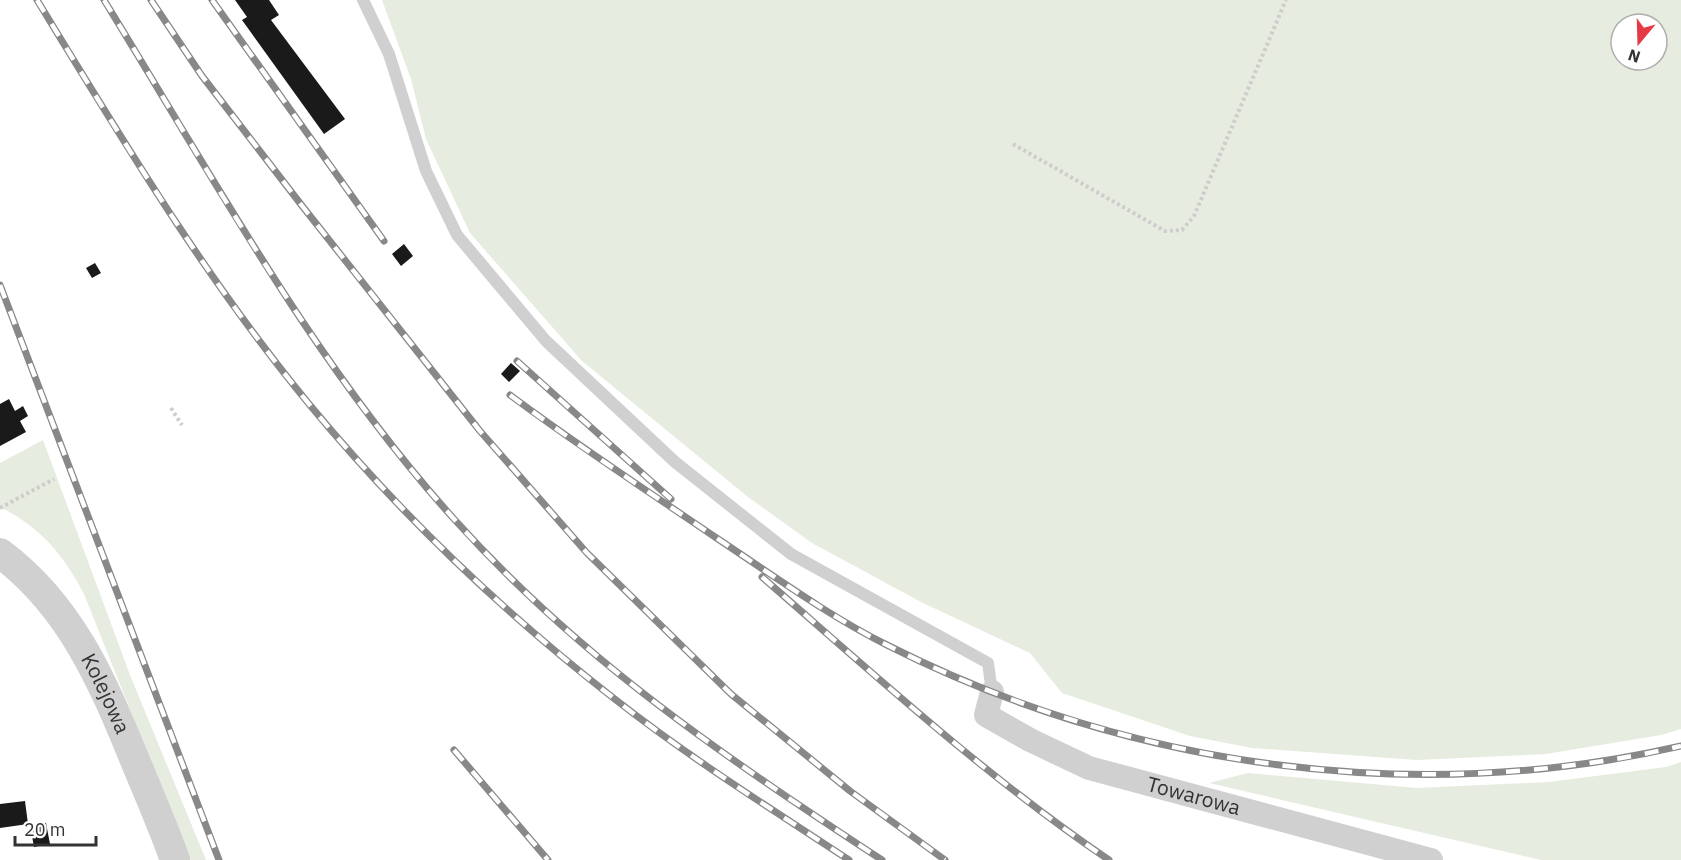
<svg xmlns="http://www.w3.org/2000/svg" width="1681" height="860" font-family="'IBM Plex Sans',sans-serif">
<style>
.green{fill:#e6ecdf;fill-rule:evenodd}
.building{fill:#1a1a1a}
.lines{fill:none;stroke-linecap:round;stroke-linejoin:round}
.path{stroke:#cdcdcd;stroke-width:4;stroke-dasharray:3 3;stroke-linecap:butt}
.service{stroke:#d0d0d0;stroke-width:12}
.minor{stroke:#d0d0d0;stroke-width:24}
.tertiary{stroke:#d0d0d0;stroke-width:30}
.rail-casing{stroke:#888;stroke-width:7}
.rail{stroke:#fff;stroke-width:4.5;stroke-dasharray:14;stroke-linecap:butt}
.labels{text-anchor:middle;stroke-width:6;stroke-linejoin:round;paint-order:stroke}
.street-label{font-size:21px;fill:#333;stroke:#fff}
</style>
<rect width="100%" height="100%" fill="#fff"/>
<path class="green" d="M 382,0 L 1681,0 L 1681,729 L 1661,735 L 1546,754 L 1417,760 L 1252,748 L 1190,736 L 1062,693 L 1030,653 L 921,602 L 812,543 L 748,497 L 582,361 L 470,233 L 426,139 L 411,79 ZM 1621,24 L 1657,24 L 1657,60 L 1621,60 Z
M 43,440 L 130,675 L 206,860 L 190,860 L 84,594 C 64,555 40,527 0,507 L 0,463 Z
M 1681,762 L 1681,860 L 1541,860 L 1209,783 L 1248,773 L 1417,788 L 1549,782 L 1666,767 Z"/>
<path class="building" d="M 235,0 L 269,0 L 279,15 L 271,20 L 345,119 L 324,134 L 242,20 L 247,17 Z
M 404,244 L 413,256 L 401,266 L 392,254 Z
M 95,263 L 101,273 L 92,278 L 86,268 Z
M 511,363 L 520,371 L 509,382 L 501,374 Z
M 9,399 L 15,411 L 23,406 L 28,416 L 20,421 L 26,432 L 0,446 L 0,404 Z
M 25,801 L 28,824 L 0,828 L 0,804 Z
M 46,823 L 50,844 L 34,847 L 30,825 Z"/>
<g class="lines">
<path class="path" d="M 1013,144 L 1165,231 L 1182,230 L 1194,216 L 1286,0
M 171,408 L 182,425
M 0,508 L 54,479"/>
<path class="service" d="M 363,0 L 389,54 L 426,171 L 457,235 L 546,341 L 675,462 L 791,554 L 988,663 L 992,692"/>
<path class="minor" id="s1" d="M 992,692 L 986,715 L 1030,740 L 1089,768 L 1431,860"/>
<path class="tertiary" id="s2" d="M 0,553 C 70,605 102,680 134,758 C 148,792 163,826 175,860"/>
<defs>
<path id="rail" d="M 37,0 C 122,139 205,278 309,404 C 399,513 504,613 616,700 C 690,758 770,808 849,860
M 104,0 C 213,177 314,364 454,519 C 581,660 725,757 882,860
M 151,0 L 202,76 L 303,207 L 480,431 L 587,553 L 731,694 L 850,791 L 945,860
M 212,0 L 384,241
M 0,285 L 219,860
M 517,361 L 671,499
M 510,395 C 577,445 646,490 715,537 C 771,574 827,615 887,645 C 1130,768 1415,807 1681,746
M 762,577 C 875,675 985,776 1109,860
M 454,750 L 548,860"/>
</defs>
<use href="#rail" class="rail-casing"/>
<use href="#rail" class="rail"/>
</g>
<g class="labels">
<g class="street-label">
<text dy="7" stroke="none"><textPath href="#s2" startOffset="178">Kolejowa</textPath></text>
<text dy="7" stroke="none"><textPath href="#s1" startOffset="248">Towarowa</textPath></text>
</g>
</g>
<g transform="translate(1639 42) rotate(199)"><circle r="28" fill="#ffffff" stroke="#adadad" stroke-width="1.5"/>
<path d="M0-4.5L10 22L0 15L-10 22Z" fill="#e63946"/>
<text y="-9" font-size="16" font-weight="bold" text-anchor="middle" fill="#333333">N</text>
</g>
<path d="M15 836v9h81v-9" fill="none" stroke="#333333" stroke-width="3"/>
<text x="24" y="836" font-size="18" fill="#333333" stroke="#ffffff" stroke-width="4.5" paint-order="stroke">20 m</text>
</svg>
